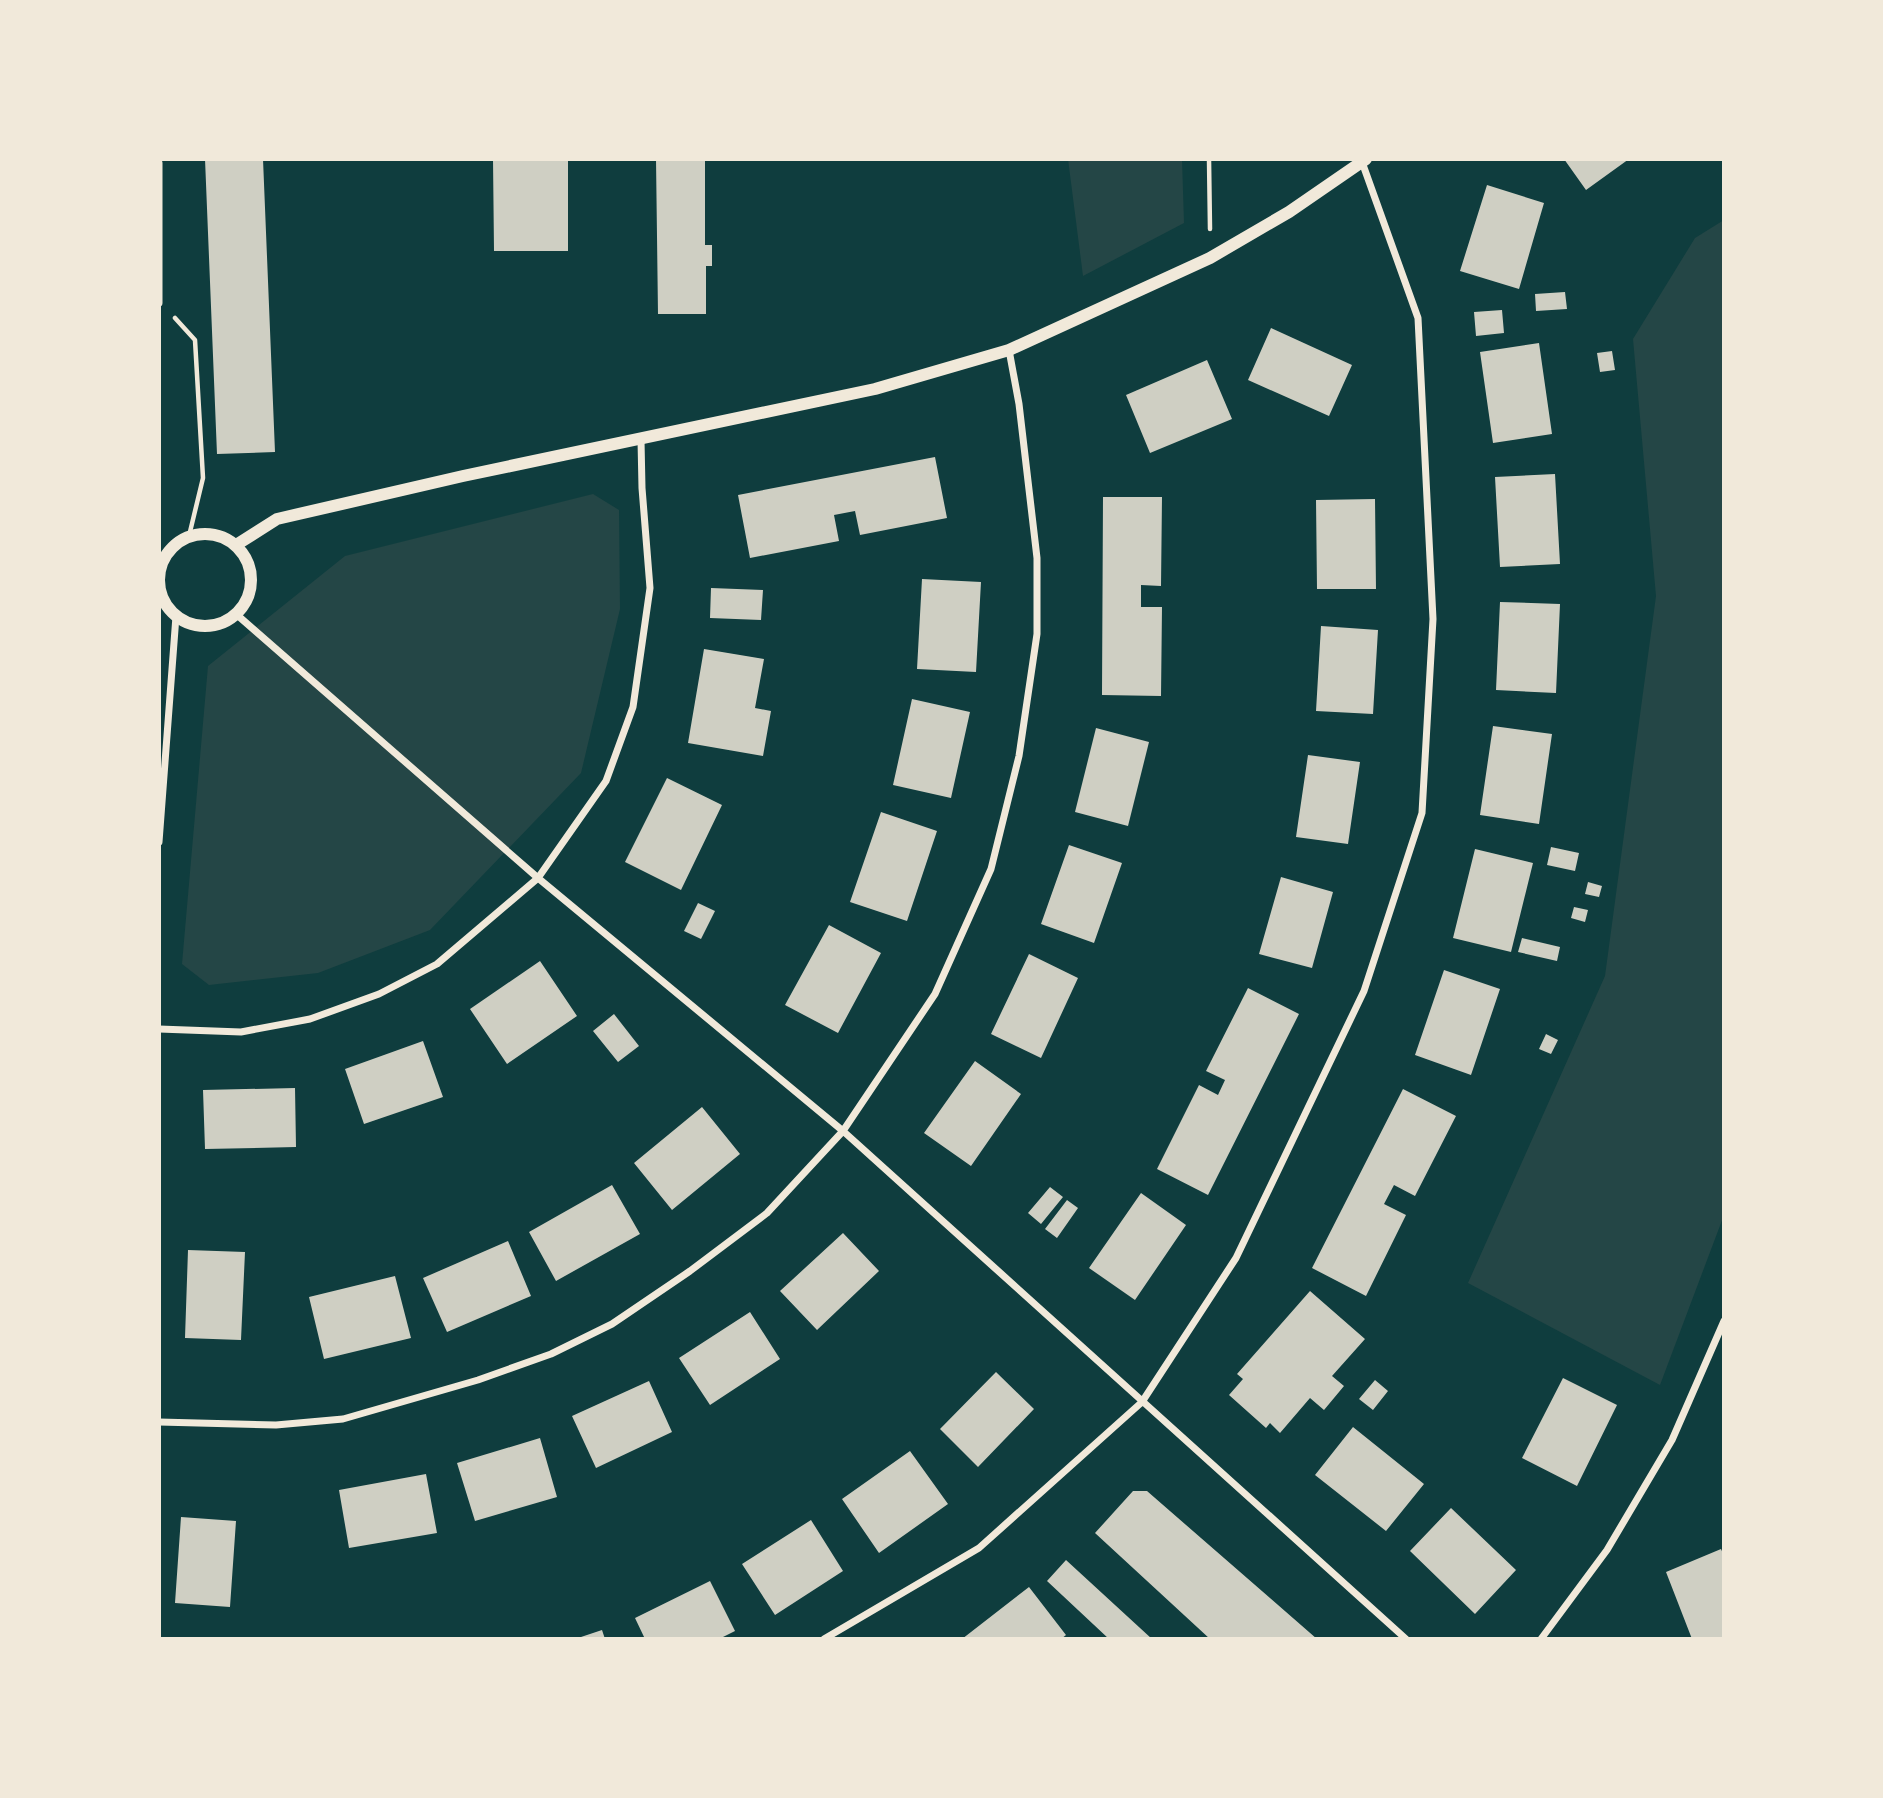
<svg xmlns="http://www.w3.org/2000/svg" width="1883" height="1798" font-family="'Work Sans',sans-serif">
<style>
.green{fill:#244646}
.building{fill:#cfcfc3}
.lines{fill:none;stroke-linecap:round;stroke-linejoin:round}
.path{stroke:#f1e9da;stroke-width:4.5}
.minor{stroke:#f1e9da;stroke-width:7}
.tertiary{stroke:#f1e9da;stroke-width:12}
</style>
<rect width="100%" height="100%" fill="#0f3d3e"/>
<path class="green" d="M 1068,159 L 1182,159 L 1184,223 L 1083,276 Z
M 1724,220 L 1724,1215 L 1660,1385 L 1468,1283 L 1605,976 L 1656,596 L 1633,339 L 1695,238 Z
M 593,494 L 619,510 L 620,609 L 581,773 L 430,930 L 318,973 L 209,985 L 182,964 L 208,666 L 345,556 Z"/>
<path class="building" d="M 205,159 L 263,159 L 275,452 L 217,454 Z
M 493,159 L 568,159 L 568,251 L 494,251 Z
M 656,159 L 705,159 L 705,245 L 712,245 L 712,266 L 706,266 L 706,314 L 658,314 Z
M 1564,159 L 1629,159 L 1586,190 Z
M 1487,185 L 1544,203 L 1519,289 L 1460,271 Z
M 1565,292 L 1567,309 L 1536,311 L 1535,294 Z
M 1502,310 L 1504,333 L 1476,336 L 1474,312 Z
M 1271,328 L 1352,365 L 1329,416 L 1248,380 Z
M 1539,343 L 1552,434 L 1493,443 L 1480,352 Z
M 1612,351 L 1615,370 L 1600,372 L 1597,353 Z
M 1207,360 L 1232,419 L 1150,453 L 1126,395 Z
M 935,457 L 947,518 L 860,535 L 855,511 L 834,515 L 839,541 L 750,558 L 738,495 Z
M 1555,474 L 1560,564 L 1500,567 L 1495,477 Z
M 1103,497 L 1162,497 L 1161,586 L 1141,585 L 1141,607 L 1162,607 L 1161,696 L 1102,695 Z
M 1375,499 L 1376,589 L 1317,589 L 1316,500 Z
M 922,579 L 981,582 L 976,672 L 917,669 Z
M 711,588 L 763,590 L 761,620 L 710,618 Z
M 1500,602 L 1560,604 L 1556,693 L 1496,690 Z
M 1321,626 L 1378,630 L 1373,714 L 1316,711 Z
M 704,649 L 764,659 L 755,708 L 771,711 L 763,756 L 688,743 Z
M 912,699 L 970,712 L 951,798 L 893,785 Z
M 1493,726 L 1552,734 L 1539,824 L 1480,815 Z
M 1096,728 L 1149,742 L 1128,826 L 1075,812 Z
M 1308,755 L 1360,762 L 1348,844 L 1296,837 Z
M 667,778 L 722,805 L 681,890 L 625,862 Z
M 881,812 L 937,831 L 907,921 L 850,902 Z
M 1069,845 L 1122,863 L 1094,943 L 1041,924 Z
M 1551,847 L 1579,853 L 1575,871 L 1547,865 Z
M 1475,849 L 1533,863 L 1511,952 L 1453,938 Z
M 1281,877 L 1333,892 L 1312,968 L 1259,954 Z
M 1588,882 L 1602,886 L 1599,897 L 1585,894 Z
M 698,903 L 715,911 L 701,939 L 684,931 Z
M 1574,907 L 1588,910 L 1585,922 L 1571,918 Z
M 829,925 L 881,953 L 838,1033 L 785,1005 Z
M 1522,938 L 1560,947 L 1557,961 L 1518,952 Z
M 1029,954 L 1078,978 L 1041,1058 L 991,1034 Z
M 540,961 L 577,1016 L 507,1064 L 470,1009 Z
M 1444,970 L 1500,989 L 1471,1075 L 1415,1055 Z
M 1248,988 L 1299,1014 L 1208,1195 L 1157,1169 L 1199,1085 L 1218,1095 L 1225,1080 L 1206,1071 Z
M 614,1014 L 639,1046 L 618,1062 L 593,1031 Z
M 1546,1034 L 1558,1040 L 1551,1054 L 1539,1049 Z
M 423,1041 L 443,1097 L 364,1124 L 345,1069 Z
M 975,1061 L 1021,1094 L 971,1166 L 924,1133 Z
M 295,1088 L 296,1147 L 205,1149 L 203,1090 Z
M 1403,1089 L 1456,1116 L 1415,1196 L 1394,1185 L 1384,1204 L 1406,1215 L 1366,1296 L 1312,1268 Z
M 702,1107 L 740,1154 L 672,1210 L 634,1163 Z
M 612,1185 L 640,1234 L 556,1281 L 529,1232 Z
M 1050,1187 L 1063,1197 L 1041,1224 L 1028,1213 Z
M 1141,1193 L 1186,1225 L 1135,1300 L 1089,1268 Z
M 1067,1200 L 1078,1208 L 1057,1238 L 1045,1229 Z
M 843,1233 L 879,1271 L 817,1330 L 780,1291 Z
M 508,1241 L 531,1296 L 447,1332 L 423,1278 Z
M 188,1250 L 245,1252 L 241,1340 L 185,1338 Z
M 395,1276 L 411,1338 L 324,1359 L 309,1297 Z
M 1310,1291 L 1365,1339 L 1332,1376 L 1344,1386 L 1324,1410 L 1310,1398 L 1280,1433 L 1270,1423 L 1266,1428 L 1229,1395 L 1243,1379 L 1237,1374 Z
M 750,1312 L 780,1359 L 710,1405 L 679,1358 Z
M 996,1372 L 1034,1409 L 978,1467 L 940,1429 Z
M 1563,1378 L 1617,1405 L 1577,1486 L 1522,1458 Z
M 1375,1380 L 1388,1391 L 1373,1410 L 1359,1399 Z
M 649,1381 L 672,1432 L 596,1468 L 572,1416 Z
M 1353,1427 L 1424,1484 L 1386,1531 L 1315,1475 Z
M 540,1438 L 557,1497 L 475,1521 L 457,1463 Z
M 910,1451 L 948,1504 L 879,1553 L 842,1499 Z
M 426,1474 L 437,1533 L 349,1548 L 339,1490 Z
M 1133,1491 L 1147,1491 L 1317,1639 L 1210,1639 L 1095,1533 Z
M 1451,1508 L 1516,1570 L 1475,1614 L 1410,1551 Z
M 181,1517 L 236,1521 L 230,1607 L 175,1603 Z
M 811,1520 L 843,1571 L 775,1615 L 742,1564 Z
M 1721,1549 L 1724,1556 L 1724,1639 L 1692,1639 L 1666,1572 Z
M 1066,1560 L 1152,1639 L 1109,1639 L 1047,1581 Z
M 710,1581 L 735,1631 L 719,1639 L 645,1639 L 635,1618 Z
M 1029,1587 L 1066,1635 L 1061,1639 L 962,1639 Z
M 602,1630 L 605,1639 L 578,1639 L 578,1638 Z"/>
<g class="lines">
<path class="path" d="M 1209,159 L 1210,229
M 175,318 L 195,340 L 203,478 L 189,536"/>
<path class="minor" d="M 159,163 L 159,303
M 236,614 L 538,878 L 843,1131 L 1406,1639
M 159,842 L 176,616
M 159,1029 L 241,1032 L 310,1019 L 379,994 L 437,964 L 538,878 L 606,781 L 633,707 L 650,588 L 642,488 L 641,440
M 159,1422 L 276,1425 L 343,1419 L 478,1380 L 551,1354 L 612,1324 L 690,1271 L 767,1213 L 843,1131 L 935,994 L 991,869 L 1019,756 L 1037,634 L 1037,558 L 1019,404 L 1009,350
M 824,1639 L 979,1548 L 1142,1402 L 1236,1258 L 1364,991 L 1422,813 L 1433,619 L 1418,318 L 1362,162
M 1541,1639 L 1607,1550 L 1672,1440 L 1724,1321"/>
<path class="tertiary" d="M159 580a46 46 0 1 1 92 0a46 46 0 1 1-92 0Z
M 236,545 L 277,519 L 463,476 L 875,389 L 1009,350 L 1210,258 L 1289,212 L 1366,159"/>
</g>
<rect width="1883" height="1798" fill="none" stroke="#f1e9da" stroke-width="322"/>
</svg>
